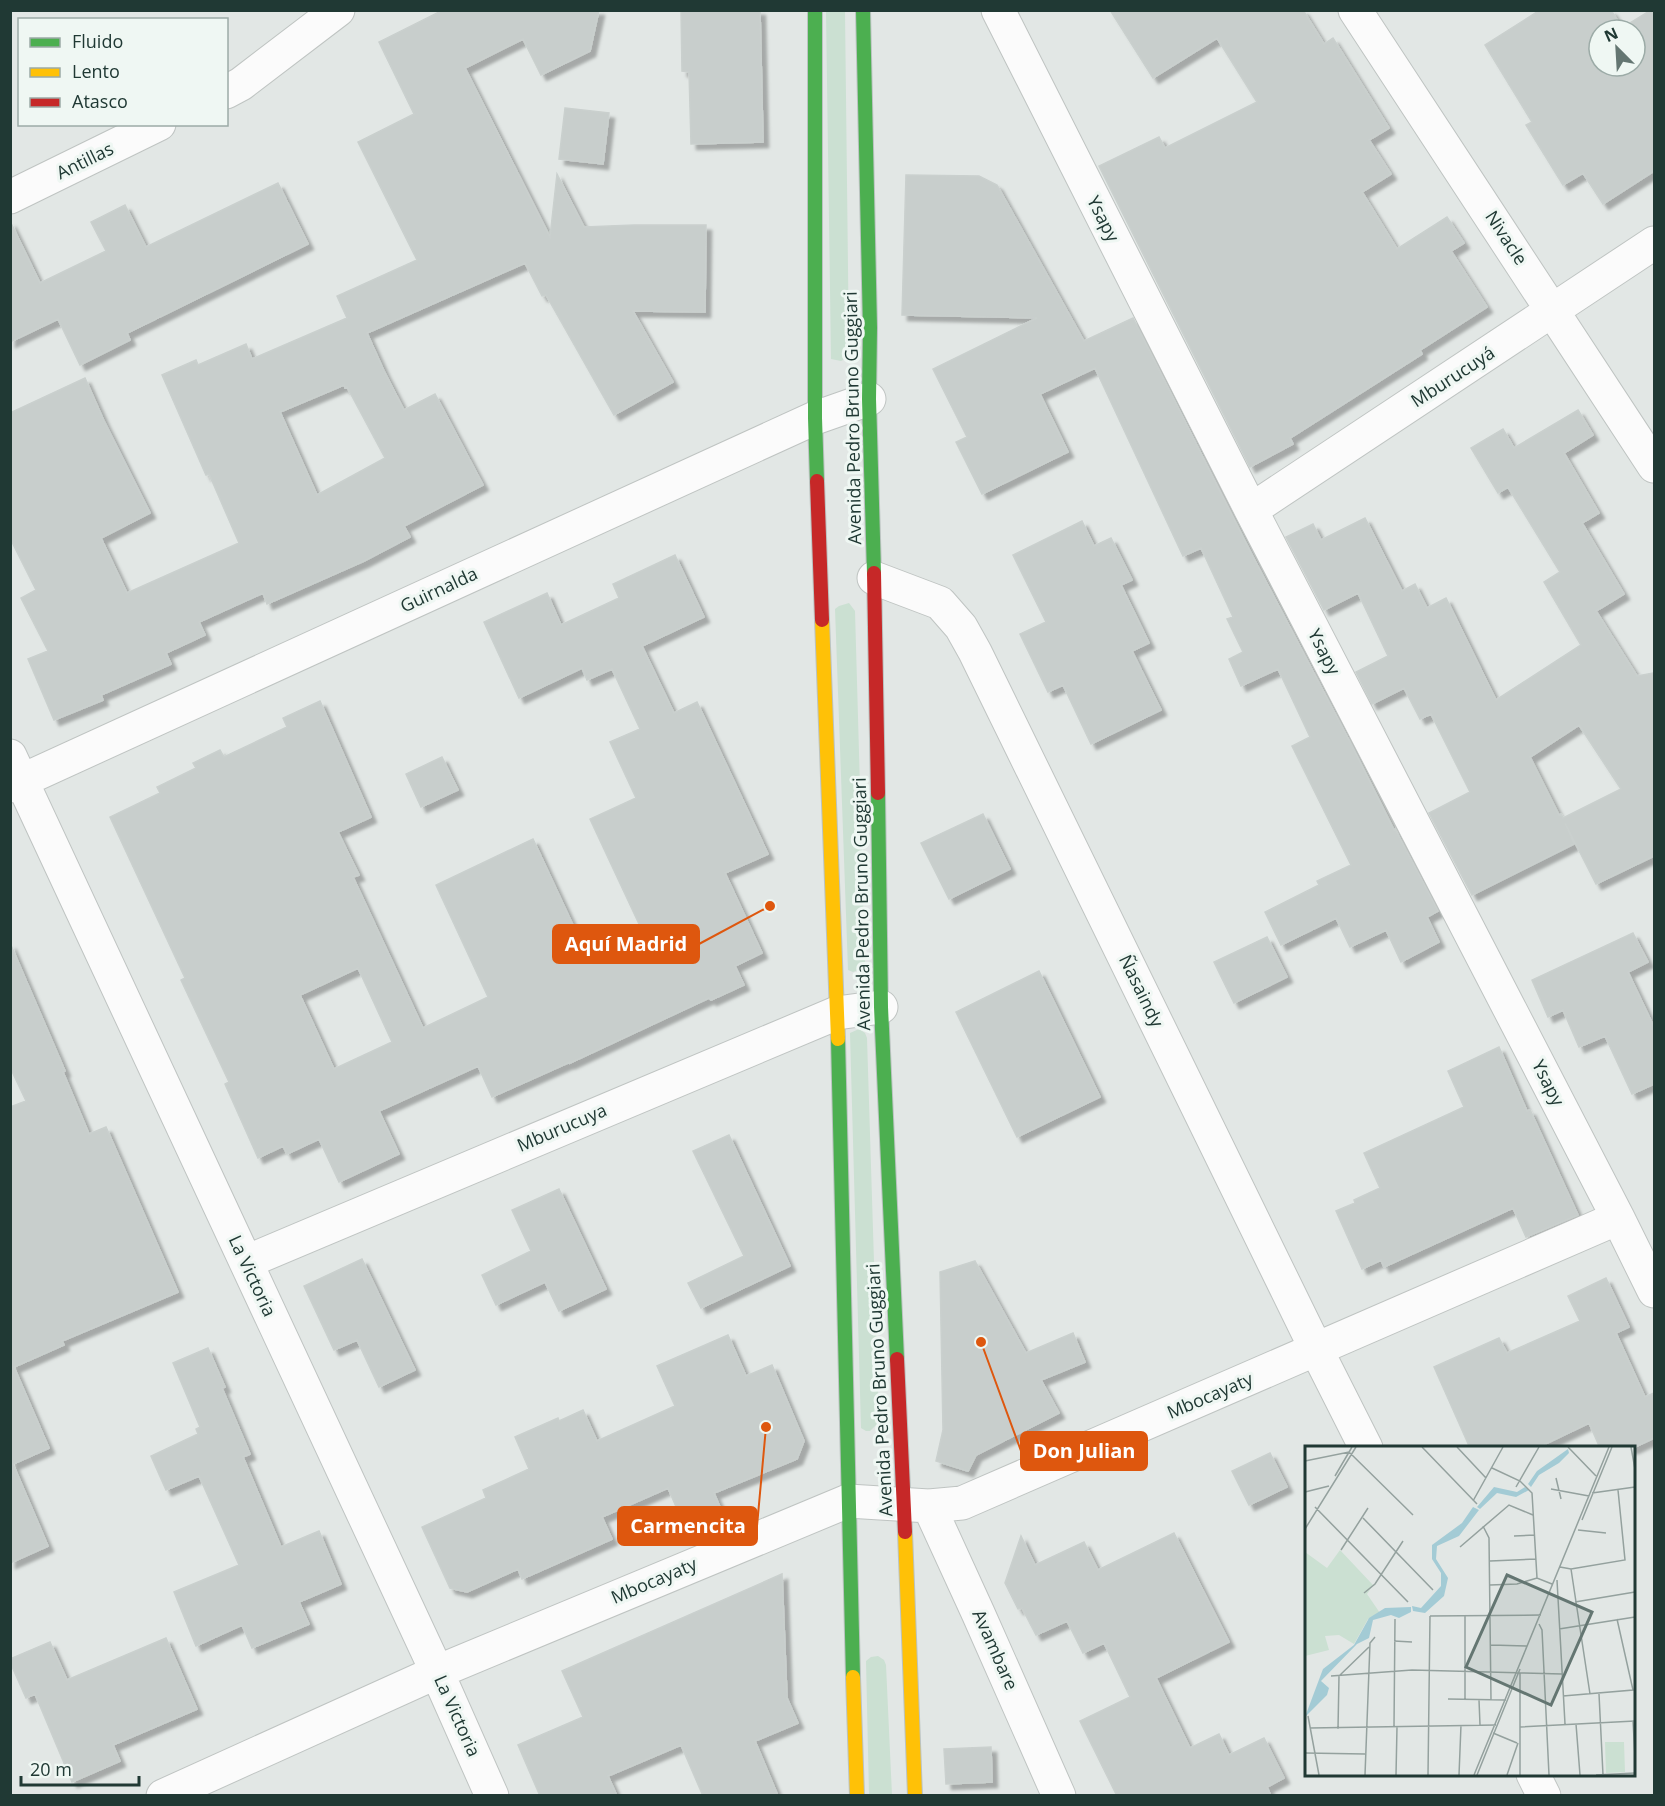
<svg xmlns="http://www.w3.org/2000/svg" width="1665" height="1806" font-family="'Open Sans',sans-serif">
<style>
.green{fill:#cbe0d2}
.building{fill:#c8cecc;stroke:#cad0ce;stroke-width:1.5;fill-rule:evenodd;filter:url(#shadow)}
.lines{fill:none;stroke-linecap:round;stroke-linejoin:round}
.street-casing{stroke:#bfc4c2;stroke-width:35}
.fast-casing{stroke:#bbc3c1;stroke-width:16}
.slow-casing{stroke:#bbc3c1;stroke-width:16}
.jam-casing{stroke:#bbc3c1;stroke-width:16}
.street{stroke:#fbfbfb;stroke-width:33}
.fast{stroke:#4caf50;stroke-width:14}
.slow{stroke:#ffc107;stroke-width:14}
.jam{stroke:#c62828;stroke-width:14}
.labels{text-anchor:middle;stroke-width:6;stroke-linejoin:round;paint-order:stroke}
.street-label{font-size:18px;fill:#203934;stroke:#eff7f3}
.inset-road{fill:none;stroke:#94a19e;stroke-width:1.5}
.view{fill:#647672;fill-opacity:0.15;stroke:#647672;stroke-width:3}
.inset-edge{fill:none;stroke:#203934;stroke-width:3}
.leader{fill:none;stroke:#de570e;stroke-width:2}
.callout-dot{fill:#de570e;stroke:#eff7f3;stroke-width:2}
.callout{fill:#de570e;stroke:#de570e;stroke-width:2}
.callout-label{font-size:20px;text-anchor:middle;font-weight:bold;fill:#fff}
</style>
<defs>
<filter id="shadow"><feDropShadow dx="5.5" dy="5.5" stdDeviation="1.5" flood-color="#0004"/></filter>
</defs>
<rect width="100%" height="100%" fill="#e2e7e5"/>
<path class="green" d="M 826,11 L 845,11 L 849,353 L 847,358 L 841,361 L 831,359 Z
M 849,603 L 855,611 L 865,964 L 861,969 L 853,972 L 848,970 L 835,609 L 839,606 Z
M 859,1029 L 865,1033 L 867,1038 L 879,1422 L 870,1431 L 866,1431 L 861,1428 L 850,1033 Z
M 878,1656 L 884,1660 L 886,1665 L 892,1795 L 869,1795 L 866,1661 L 871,1657 Z"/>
<path class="building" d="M 443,10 L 599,10 L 590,51 L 541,75 L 523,39 L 465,68 L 550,237 L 557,174 L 584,227 L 634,225 L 706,225 L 705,312 L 633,311 L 673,382 L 614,415 L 546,295 L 542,296 L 525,263 L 367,333 L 384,371 L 404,410 L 435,394 L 483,485 L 404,526 L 410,537 L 364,561 L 267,604 L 263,593 L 199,622 L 205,635 L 166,653 L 171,664 L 101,695 L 103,700 L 54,720 L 28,659 L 48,651 L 21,598 L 36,590 L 10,538 L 10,413 L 85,378 L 104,421 L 150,513 L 101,538 L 127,593 L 239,543 L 209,474 L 206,475 L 162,375 L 196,360 L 198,365 L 246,344 L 252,359 L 347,318 L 337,296 L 417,260 L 358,142 L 414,114 L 379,42 ZM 344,385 L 345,388 L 347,387 L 385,458 L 317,495 L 280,412 Z
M 681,10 L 760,10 L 763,142 L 691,144 L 689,72 L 682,71 Z
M 1110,10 L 1303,10 L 1324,44 L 1333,38 L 1389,128 L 1369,140 L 1391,174 L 1362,192 L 1397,249 L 1447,217 L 1464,243 L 1451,251 L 1487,307 L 1420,350 L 1422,354 L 1290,438 L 1293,444 L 1250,467 L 1099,166 L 1159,137 L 1165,148 L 1257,102 L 1217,38 L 1153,78 Z
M 1540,10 L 1611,10 L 1622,28 L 1651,10 L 1654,10 L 1654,171 L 1603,204 L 1583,173 L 1563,185 L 1526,125 L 1532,122 L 1485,45 ZM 1599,30 L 1635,30 L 1635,66 L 1599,66 Z
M 565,108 L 609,113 L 603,164 L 559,159 Z
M 906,175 L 979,176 L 997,185 L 1084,341 L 1133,318 L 1251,553 L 1350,742 L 1394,830 L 1395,829 L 1438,911 L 1427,917 L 1439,942 L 1401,962 L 1386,930 L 1350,947 L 1336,918 L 1281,945 L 1265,912 L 1319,885 L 1317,881 L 1351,865 L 1292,746 L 1310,737 L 1278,669 L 1241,686 L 1229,659 L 1243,652 L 1227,619 L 1233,617 L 1201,548 L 1183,556 L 1095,368 L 1040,394 L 1068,452 L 982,494 L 956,442 L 967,437 L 933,369 L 1037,318 L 902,315 Z
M 278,183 L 308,244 L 127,333 L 130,340 L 80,365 L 58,319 L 10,342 L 10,221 L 40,283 L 106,251 L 91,222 L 125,205 L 146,247 Z
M 1578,410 L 1593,435 L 1564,453 L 1599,513 L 1582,523 L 1624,594 L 1596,611 L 1637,676 L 1654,673 L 1654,856 L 1596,884 L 1565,823 L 1574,844 L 1472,895 L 1429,813 L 1470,792 L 1431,714 L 1420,719 L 1404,688 L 1372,704 L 1356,672 L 1388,656 L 1358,593 L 1324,610 L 1286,537 L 1313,524 L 1321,540 L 1365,518 L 1402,591 L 1415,584 L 1427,608 L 1446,598 L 1496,700 L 1581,645 L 1544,582 L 1560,572 L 1508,487 L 1498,493 L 1471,448 L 1503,429 L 1514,448 ZM 1579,725 L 1621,789 L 1563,818 L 1561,814 L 1559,815 L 1530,757 Z
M 1082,521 L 1094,546 L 1111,538 L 1132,580 L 1121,585 L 1149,643 L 1132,651 L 1161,710 L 1091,744 L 1063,685 L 1048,692 L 1020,634 L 1046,622 L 1013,555 Z
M 675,555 L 704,617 L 642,646 L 674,713 L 697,702 L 768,854 L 725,873 L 762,953 L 735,966 L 744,985 L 711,1000 L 709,998 L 570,1063 L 570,1062 L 492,1097 L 478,1066 L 379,1111 L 399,1154 L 339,1182 L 319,1139 L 287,1154 L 283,1146 L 258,1158 L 225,1084 L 229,1082 L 181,980 L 185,978 L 110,817 L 160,793 L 157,787 L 196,768 L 193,763 L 220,750 L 224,757 L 287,727 L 283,718 L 320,701 L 371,817 L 338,832 L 359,875 L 353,877 L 423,1028 L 488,997 L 436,885 L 533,839 L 591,964 L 646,939 L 590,819 L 636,798 L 610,742 L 640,729 L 612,669 L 587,680 L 582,668 L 519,698 L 484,622 L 547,593 L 561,625 L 619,598 L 613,584 ZM 358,968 L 392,1042 L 334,1069 L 300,995 Z
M 442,757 L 458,790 L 421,807 L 406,774 Z
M 983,814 L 1010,869 L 949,899 L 921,843 Z
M 1633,933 L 1648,962 L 1628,972 L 1654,1027 L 1654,1084 L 1632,1094 L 1605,1036 L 1579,1047 L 1563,1010 L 1548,1017 L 1532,980 Z
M 1267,937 L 1287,977 L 1234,1003 L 1214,962 Z
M 10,943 L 65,1071 L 63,1072 L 89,1134 L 106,1127 L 178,1292 L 62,1341 L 64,1345 L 14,1367 L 49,1448 L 13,1464 L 48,1546 L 10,1563 L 10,1107 L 26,1101 L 10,1067 Z
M 1039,971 L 1100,1097 L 1017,1137 L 956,1012 Z
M 1499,1047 L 1527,1111 L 1530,1110 L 1578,1215 L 1526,1237 L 1513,1208 L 1384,1267 L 1381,1260 L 1362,1269 L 1336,1211 L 1355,1203 L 1354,1200 L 1380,1188 L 1364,1153 L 1464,1107 L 1448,1071 Z
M 729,1135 L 790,1266 L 701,1308 L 688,1283 L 744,1256 L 693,1151 Z
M 559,1189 L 606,1289 L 559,1311 L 545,1282 L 496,1305 L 482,1275 L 531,1251 L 512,1210 Z
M 362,1259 L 415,1370 L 379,1387 L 357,1340 L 334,1350 L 304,1286 Z
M 975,1261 L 1026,1353 L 1073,1333 L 1085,1362 L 1041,1380 L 1059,1413 L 976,1455 L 968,1471 L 936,1461 L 943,1430 L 940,1272 Z
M 1606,1278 L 1629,1327 L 1616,1333 L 1645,1397 L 1654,1393 L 1654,1438 L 1633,1448 L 1600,1448 L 1589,1423 L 1537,1448 L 1470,1448 L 1434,1367 L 1499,1338 L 1507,1353 L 1580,1321 L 1568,1296 Z
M 728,1335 L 746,1376 L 772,1365 L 804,1441 L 797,1459 L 714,1493 L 720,1507 L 683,1523 L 668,1488 L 602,1517 L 612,1539 L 522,1579 L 518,1569 L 467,1592 L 450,1588 L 422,1527 L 486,1498 L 483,1490 L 529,1469 L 515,1437 L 558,1418 L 559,1421 L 583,1410 L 597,1441 L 675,1406 L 657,1366 Z
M 208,1348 L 225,1387 L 222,1388 L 250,1454 L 243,1457 L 281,1547 L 319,1531 L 341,1584 L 299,1602 L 309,1624 L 252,1648 L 242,1625 L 196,1646 L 174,1592 L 239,1565 L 199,1476 L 166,1490 L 151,1456 L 198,1434 L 196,1429 L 200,1427 L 173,1363 Z
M 1270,1453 L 1287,1487 L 1249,1505 L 1232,1471 Z
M 1174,1533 L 1229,1642 L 1156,1678 L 1190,1748 L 1219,1734 L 1229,1755 L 1264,1738 L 1284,1778 L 1267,1787 L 1271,1796 L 1117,1796 L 1080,1721 L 1130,1697 L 1104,1643 L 1083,1653 L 1067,1621 L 1036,1635 L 1022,1608 L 1018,1609 L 1005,1583 L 1021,1536 L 1035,1565 L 1084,1542 L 1098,1570 Z
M 782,1574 L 787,1698 L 798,1723 L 755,1741 L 778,1796 L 703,1796 L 681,1745 L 608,1776 L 617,1796 L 540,1796 L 518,1745 L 583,1717 L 562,1671 Z
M 166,1638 L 197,1709 L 113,1745 L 120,1761 L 72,1782 L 35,1694 L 26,1698 L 10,1662 L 10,1659 L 50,1642 L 67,1680 Z
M 991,1747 L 992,1782 L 946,1784 L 944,1749 Z"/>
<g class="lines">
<defs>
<path id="street" d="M 998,10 L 1251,510 L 1618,1218 L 1654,1291
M 1355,10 L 1654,466
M 226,92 L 241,84 L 338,10
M 10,197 L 159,124
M 1251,510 L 1654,243
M 874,578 L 940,603 L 961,627 L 975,652 L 1316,1349 L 1366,1448
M 10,756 L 437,1672 L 492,1796
M 10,786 L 815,418 L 869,399
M 246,1262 L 837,1013 L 881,1007
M 929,1506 L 978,1613 L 1059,1796
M 1533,1774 L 1544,1796
M 163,1796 L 437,1672 L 848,1501 L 929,1506 L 962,1503 L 1618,1218"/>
<path id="fast" d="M 815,10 L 815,418 L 817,481
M 863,10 L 870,328 L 869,399 L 874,573
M 878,793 L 881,1007 L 897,1359
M 838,1039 L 853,1677"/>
<path id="slow" d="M 822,620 L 838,1039
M 905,1532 L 915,1796
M 853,1677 L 857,1796"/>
<path id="jam" d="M 817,481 L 822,620
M 874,573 L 878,793
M 897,1359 L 905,1532"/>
</defs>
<use href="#street" class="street-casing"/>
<use href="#fast" class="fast-casing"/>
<use href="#slow" class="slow-casing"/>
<use href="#jam" class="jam-casing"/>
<use href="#street" class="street"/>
<use href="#fast" class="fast"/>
<use href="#slow" class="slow"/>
<use href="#jam" class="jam"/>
</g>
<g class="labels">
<g class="street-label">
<text transform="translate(85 161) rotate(-26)" y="6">Antillas</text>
<text transform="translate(1103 219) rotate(63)" y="6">Ysapy</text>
<text transform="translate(1506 238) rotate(57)" y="6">Nivacle</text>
<text transform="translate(1453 377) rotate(-33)" y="6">Mburucuyá</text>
<text transform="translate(853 418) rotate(-91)" y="6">Avenida Pedro Bruno Guggiari</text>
<text transform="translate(439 590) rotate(-25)" y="6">Guirnalda</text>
<text transform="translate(1324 652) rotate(63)" y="6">Ysapy</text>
<text transform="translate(862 904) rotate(-91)" y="6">Avenida Pedro Bruno Guggiari</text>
<text transform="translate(1141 991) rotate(64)" y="6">Ñasaindy</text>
<text transform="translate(1548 1083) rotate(63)" y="6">Ysapy</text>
<text transform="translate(562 1128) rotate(-23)" y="6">Mburucuya</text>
<text transform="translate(252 1276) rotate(65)" y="6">La Victoria</text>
<text transform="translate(880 1390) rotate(-93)" y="6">Avenida Pedro Bruno Guggiari</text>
<text transform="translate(1210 1396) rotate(-23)" y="6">Mbocayaty</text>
<text transform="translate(654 1581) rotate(-23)" y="6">Mbocayaty</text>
<text transform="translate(995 1650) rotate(66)" y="6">Avambare</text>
<text transform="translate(457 1716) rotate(66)" y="6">La Victoria</text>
</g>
</g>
<g transform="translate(1305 1446)">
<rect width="330" height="330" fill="#e2e7e5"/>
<path d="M 35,104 L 68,139 L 62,148 L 75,167 L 63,173 L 49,198 L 34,189 L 20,190 L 24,204 L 0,210 L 0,106 L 22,122 ZM 300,296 L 319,296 L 320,326 L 301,327 Z" fill="#cbe0d2"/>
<path d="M 263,3 L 264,7 L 254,17 L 234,29 L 226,41 L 223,38 L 232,25 ZM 189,41 L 212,46 L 220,41 L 224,44 L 211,51 L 192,47 L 175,63 L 172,61 ZM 168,61 L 174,64 L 154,90 L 132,100 L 131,113 L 143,132 L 139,150 L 120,167 L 108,165 L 107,160 L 116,162 L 136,140 L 136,127 L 127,113 L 127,99 L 157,77 ZM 106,161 L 106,166 L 94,172 L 86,169 L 68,174 L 64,192 L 52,198 L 16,235 L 24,242 L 22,249 L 0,271 L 18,223 L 49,199 L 64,172 L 80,162 Z" fill="#a3cbd5"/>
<path class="inset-road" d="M 117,1 L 172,58M 152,1 L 181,32M 263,1 L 291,30M 326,1 L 330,23M 0,15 L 44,6 L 108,69M 187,22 L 215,35 L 227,47 L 232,132M 30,30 L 47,1M 251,32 L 256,53M 211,41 L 234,1M 246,43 L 284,50M 0,46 L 24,40M 287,47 L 330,41M 168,55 L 198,1M 10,61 L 103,156M 58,72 L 128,144M 277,74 L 307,1M 178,80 L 184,92 L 186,254M 0,83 L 51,1M 273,84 L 301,87M 209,90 L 230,89M 155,101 L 204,59 L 228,69M 36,104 L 63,62M 185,115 L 231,113M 255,121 L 266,123 L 320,114 L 313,44M 266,123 L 285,248M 252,134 L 260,278M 185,139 L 212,138 L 232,132 L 247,138M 59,147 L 70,138 L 98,95M 270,156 L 330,146M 160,169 L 160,254M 125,170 L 236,169M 234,178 L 237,184 L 244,329M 254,183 L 330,171M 89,195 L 107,196M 186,199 L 222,200M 26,230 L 107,224 L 257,228M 294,248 L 298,329M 258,250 L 328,244 L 312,173M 143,253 L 201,254M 174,254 L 175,279M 3,270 L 14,329M 328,275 L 330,310M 271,278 L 275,329M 89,280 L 90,173M 215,281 L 330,275M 5,282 L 191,279M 33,283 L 34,230 L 64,201M 188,287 L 212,297M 0,307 L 60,308M 60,329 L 65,197 L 70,191M 91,329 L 92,281M 123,329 L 125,170M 154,329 L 156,279M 169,329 L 304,1M 172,329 L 215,223M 202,329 L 213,297M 215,329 L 215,227M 291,329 L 330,327"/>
<path class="view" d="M 202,129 L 287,166 L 246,259 L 161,221 Z"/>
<rect width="330" height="330" class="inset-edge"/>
</g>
<path class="leader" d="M770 906L699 944M981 1342L1021 1451M766 1427L757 1526"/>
<g class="callout-dot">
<circle cx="770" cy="906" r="6"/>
<circle cx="981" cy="1342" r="6"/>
<circle cx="766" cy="1427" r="6"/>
</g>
<g class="callout">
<rect x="553" y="925" width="146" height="38" rx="6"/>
<rect x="1021" y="1432" width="126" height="38" rx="6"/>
<rect x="618" y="1507" width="139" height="38" rx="6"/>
</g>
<g class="callout-label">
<text x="626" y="951">Aquí Madrid</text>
<text x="1084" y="1458">Don Julian</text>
<text x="688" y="1533">Carmencita</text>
</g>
<rect width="1665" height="1806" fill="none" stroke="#203934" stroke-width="24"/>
<rect x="18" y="18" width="210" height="108" fill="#eff7f3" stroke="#9caba7" stroke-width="1.5"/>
<rect x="30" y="38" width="30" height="9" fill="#4caf50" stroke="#9caba7" stroke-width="1.5"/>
<text x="72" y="48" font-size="18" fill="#203934">Fluido</text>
<rect x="30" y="68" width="30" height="9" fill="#ffc107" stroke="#9caba7" stroke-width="1.5"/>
<text x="72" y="78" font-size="18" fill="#203934">Lento</text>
<rect x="30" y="98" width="30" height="9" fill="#c62828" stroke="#9caba7" stroke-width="1.5"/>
<text x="72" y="108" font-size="18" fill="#203934">Atasco</text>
<g transform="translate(1617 48) rotate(336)"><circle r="28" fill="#eff7f3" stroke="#9caba7" stroke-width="1.5"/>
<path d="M0-4.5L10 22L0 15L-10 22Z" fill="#647672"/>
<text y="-9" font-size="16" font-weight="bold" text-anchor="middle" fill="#203934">N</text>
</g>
<path d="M21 1776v9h118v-9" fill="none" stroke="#203934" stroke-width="3"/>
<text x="30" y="1776" font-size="18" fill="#203934" stroke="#eff7f3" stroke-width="4.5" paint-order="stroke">20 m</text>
</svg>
